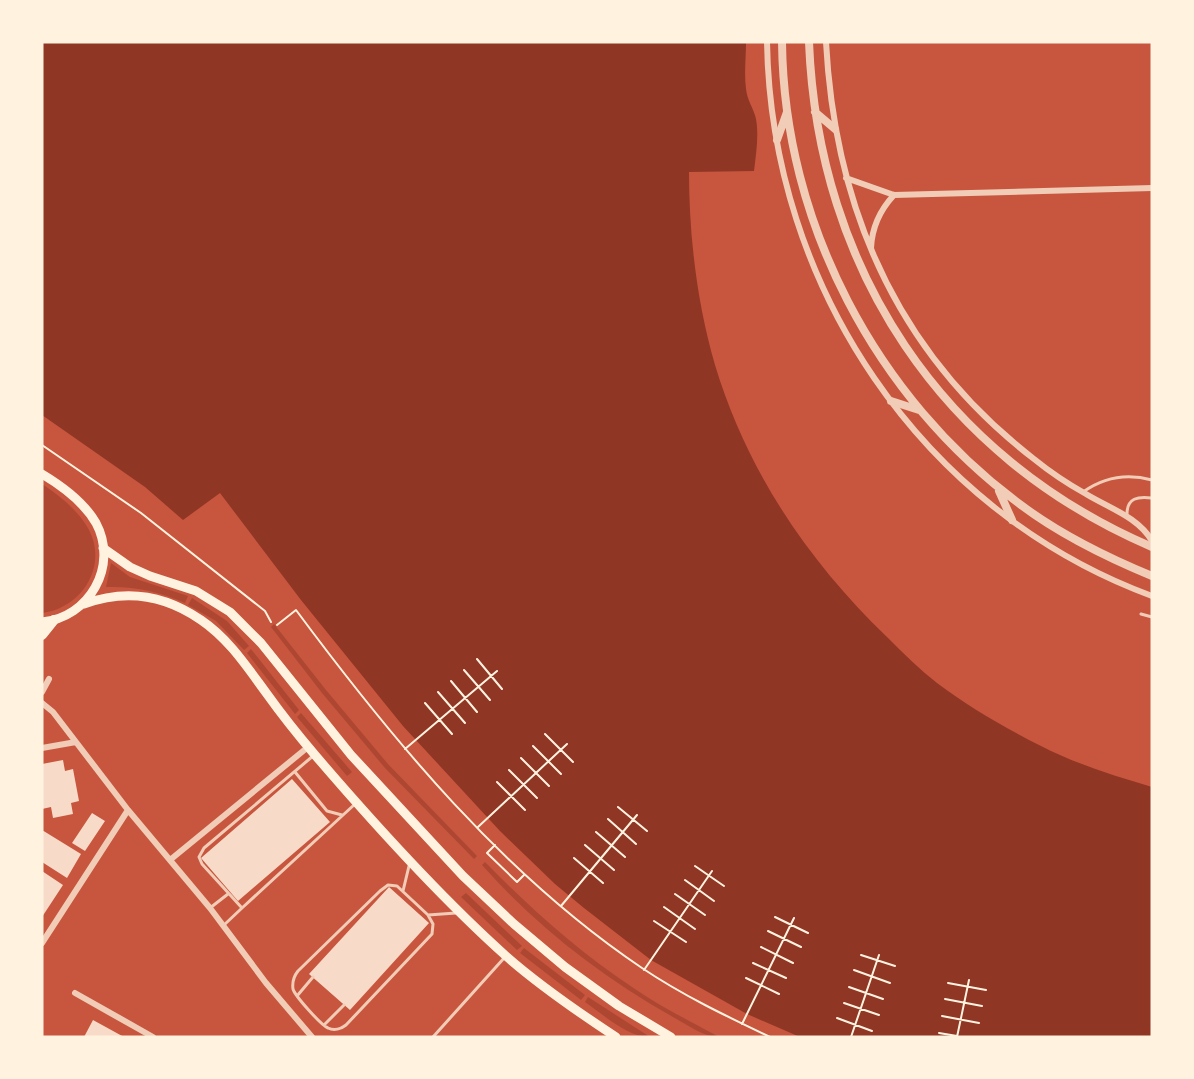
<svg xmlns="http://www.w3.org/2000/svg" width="1194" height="1079" font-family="Figtree,sans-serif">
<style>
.green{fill:#ae4732}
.water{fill:#8f3625}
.building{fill:#f7dbc8}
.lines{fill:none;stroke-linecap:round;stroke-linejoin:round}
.path{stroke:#fff3e0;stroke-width:2}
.service{stroke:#f1ccb7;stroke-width:3}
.minor{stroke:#f1ccb7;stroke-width:6}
.tertiary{stroke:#f1ccb7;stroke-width:8}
.secondary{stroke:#fff3e0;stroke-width:9}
.primary{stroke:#fff3e0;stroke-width:10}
</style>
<rect width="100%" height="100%" fill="#c8553d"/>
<path class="green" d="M 42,484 C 59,495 79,511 89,530 C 108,566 82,608 42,613 Z
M 111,563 L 130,577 L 188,596 L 185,603 C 159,591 133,586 106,587 Z
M 192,598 L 227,621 L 249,646 L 244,650 L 216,621 L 188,605 Z
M 274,624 L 326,690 L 388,764 L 477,856 L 474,859 L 385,768 L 322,693 L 271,627 Z
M 251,649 L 299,710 L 295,714 L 247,653 Z
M 301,713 L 352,772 L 347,776 L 297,717 Z
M 485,862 C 530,908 578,951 632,987 C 659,1006 690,1021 719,1037 C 703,1037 688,1025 673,1017 C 602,977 536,926 482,865 Z
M 466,893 L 522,946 L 517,950 L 461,897 Z
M 524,948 L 585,995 L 581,1000 L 520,953 Z
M 588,997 L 650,1037 C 627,1037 604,1015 585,1002 Z"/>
<path class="water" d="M 42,42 L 746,42 C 746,57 744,74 746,89 C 747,100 754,109 756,119 C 759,136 756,154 754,171 L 689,172 C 689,236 697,303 715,365 C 747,471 808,561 887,637 C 903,653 919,669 937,683 C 969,707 1005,728 1041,746 C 1076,764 1115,776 1152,787 L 1152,1037 L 800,1037 L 747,1014 L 651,960 L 584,908 L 555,884 L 500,831 L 403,726 L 301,600 L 220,493 L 183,520 L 145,487 L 42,415 Z"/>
<path class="building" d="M 63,760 L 65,771 L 73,769 L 79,801 L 71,803 L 73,814 L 53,818 L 51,807 L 42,809 L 42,764 Z
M 292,779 L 330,822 L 238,901 L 201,858 Z
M 92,813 L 105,821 L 85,851 L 72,843 Z
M 42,830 L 81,854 L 67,878 L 42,862 Z
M 42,871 L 63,885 L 42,917 Z
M 389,887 L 429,923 L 350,1010 L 309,974 Z
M 93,1020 L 124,1037 L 84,1037 Z"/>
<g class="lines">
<path class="path" d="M 42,445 L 141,513 L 265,611 L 271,622
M 277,625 L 296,610 C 394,742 504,875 642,968 C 682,995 726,1016 770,1037
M 477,659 L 502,689
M 464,670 L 490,700
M 451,681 L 477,712
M 438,692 L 465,723
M 425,703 L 452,734
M 545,734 L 573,762
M 533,746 L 561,774
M 405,749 L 497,671
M 521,758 L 549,786
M 509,770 L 537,798
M 497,782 L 525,810
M 618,807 L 647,831
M 608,819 L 636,844
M 478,827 L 567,744
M 596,832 L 625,857
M 495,845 L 487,853 L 517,882 L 524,875
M 585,845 L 614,870
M 574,858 L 603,883
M 695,866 L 724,886
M 685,880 L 714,901
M 675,894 L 705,915
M 561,906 L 637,815
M 664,907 L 695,929
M 775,917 L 808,933
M 654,921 L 686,942
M 768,931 L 801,947
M 761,947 L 793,963
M 861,955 L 895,966
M 753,963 L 786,978
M 644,970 L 712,871
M 854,970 L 890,983
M 746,978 L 779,994
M 948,983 L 986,990
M 849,987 L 883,999
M 945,999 L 982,1006
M 844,1003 L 879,1015
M 942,1016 L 979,1023
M 837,1018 L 872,1031
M 742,1024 L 794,918
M 939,1033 L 963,1037
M 851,1037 L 879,955
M 957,1037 L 969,980"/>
<path class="service" d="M 1083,492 C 1104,477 1127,473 1152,480
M 1127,514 C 1127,498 1138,496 1152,498
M 1141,614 L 1152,617
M 313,756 L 204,848 L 199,857 L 202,864 L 242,908 L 355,804
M 295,772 L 327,811 L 342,815
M 388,885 L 397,886 L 428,915 L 433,924 L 432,934 L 346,1025 C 341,1029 334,1031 328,1028 C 321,1025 295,996 293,989 C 292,982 294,976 298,971 L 380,891 Z
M 403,891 L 409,866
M 210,908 L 228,894
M 428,915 L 456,913
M 224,925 L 242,908
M 297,996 L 313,977
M 324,1025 L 344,1005
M 433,1037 L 505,957"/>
<path class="minor" d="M 767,42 C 771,285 921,511 1152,596
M 826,42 C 835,210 898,354 1034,459 C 1050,472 1068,484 1086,494 C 1109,508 1138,517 1152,541
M 846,178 L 894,195 L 1152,188
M 871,248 C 872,227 880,210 894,195
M 42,692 L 49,679
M 42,703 L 53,712 L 128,810 L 210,908 L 266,983 L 312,1037
M 42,748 L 76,742
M 170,860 L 308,747
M 42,943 L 128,810
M 75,993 L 153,1037"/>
<path class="tertiary" d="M 782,42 C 784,223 876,398 1021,505 C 1061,535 1106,557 1152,576
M 809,42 C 818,269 942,457 1152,547
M 815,112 L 835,129
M 777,140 L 787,112
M 891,401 L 919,410
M 999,491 L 1012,520"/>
<path class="secondary" d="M 42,474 C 62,486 84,502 96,523 C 119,566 89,618 42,622
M 103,548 L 130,567 L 150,576 L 196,591 L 230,612 L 261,643 L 351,755 L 463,876 L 514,924 L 565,967 L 619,1006 L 671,1037
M 84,604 C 125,589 165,595 201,620 C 229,639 247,667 267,694 C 282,715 298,735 315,755 C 375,825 438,895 506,956 C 540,986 578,1012 616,1037"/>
<path class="primary" d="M 42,635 L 54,620"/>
</g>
<rect width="1194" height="1079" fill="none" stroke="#fff3e0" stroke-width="87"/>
</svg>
